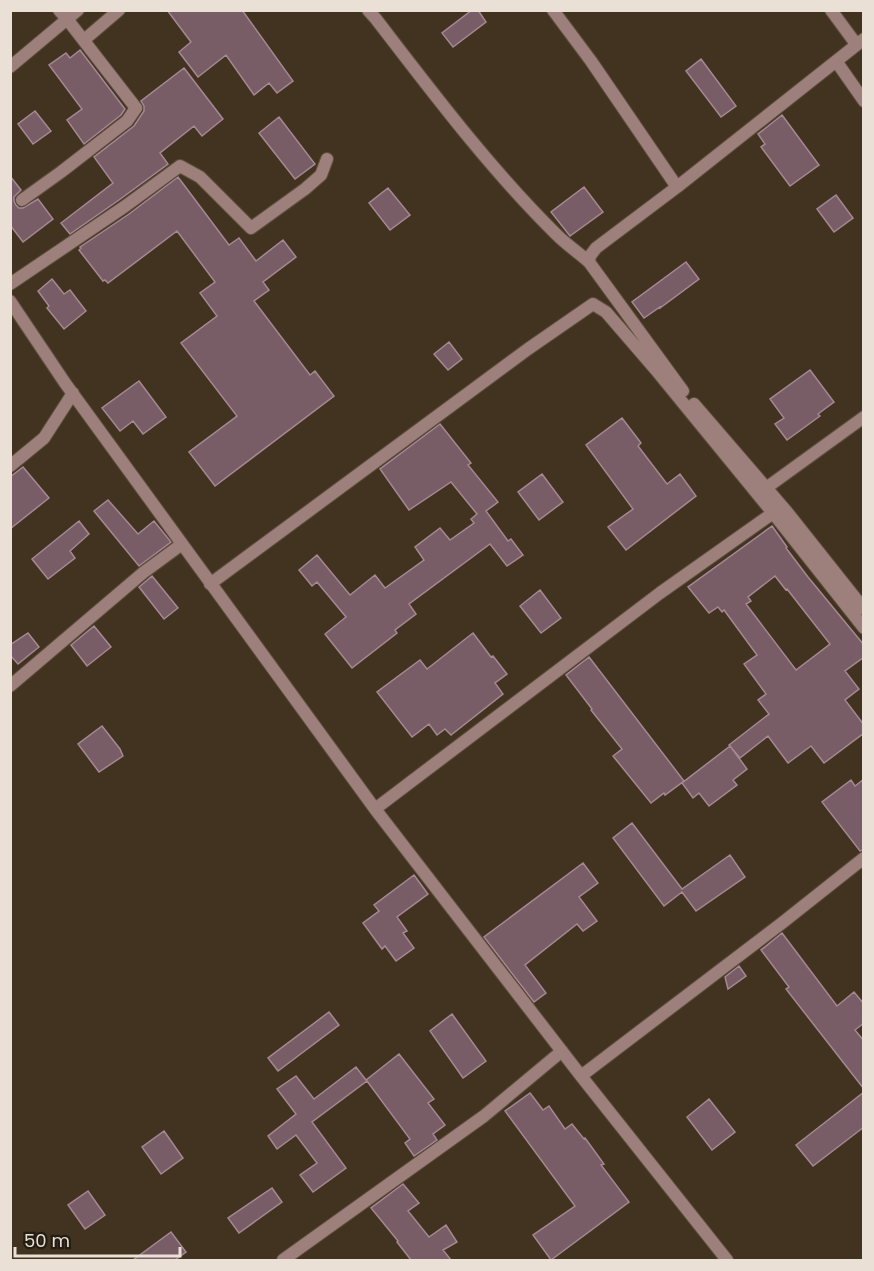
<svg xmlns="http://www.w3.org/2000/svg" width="874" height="1271" font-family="Poppins,sans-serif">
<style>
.building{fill:#785d67;stroke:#a58892;stroke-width:1.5;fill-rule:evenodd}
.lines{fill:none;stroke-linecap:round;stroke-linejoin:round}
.service-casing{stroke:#5d4f3d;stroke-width:14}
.minor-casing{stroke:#5d4f3d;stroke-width:14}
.service{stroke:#9d7f7c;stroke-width:12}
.minor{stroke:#9d7f7c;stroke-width:12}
</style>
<rect width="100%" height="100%" fill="#423320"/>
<path class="building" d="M 167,10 L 242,10 L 293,81 L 277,93 L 269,83 L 254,95 L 226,55 L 198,77 L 179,52 L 191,42 Z
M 472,10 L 478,10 L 486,22 L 453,47 L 442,33 Z
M 80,50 L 125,109 L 121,115 L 84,144 L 67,120 L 82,109 L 49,65 L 66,53 L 70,58 Z
M 701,59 L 736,106 L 721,117 L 686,71 Z
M 184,68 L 223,119 L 202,136 L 194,126 L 160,153 L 168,164 L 119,200 L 70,234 L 61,223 L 113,183 L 94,157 L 134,126 L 144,111 L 144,106 L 141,101 Z
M 35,111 L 51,131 L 33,144 L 18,124 Z
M 782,115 L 819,165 L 790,186 L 761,147 L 765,144 L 758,134 Z
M 279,117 L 315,164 L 295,179 L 259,133 Z
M 10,176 L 21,190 L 14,197 L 14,201 L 16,205 L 19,208 L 23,208 L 38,199 L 53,219 L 23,242 L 10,225 Z
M 178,177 L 229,245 L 239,238 L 256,261 L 283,240 L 296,257 L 263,282 L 269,290 L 254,301 L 310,375 L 315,371 L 334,396 L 215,486 L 189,452 L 237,416 L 181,343 L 217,316 L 200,293 L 215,282 L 177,231 L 108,283 L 105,280 L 103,281 L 79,250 L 81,248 L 80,247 L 129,214 Z
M 584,187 L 603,212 L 570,236 L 551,212 Z
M 388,188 L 410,215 L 390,230 L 369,203 Z
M 836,195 L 853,218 L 834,232 L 817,209 Z
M 686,262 L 699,279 L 660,308 L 660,307 L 644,318 L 632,302 Z
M 52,279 L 64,294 L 70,290 L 86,311 L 64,329 L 47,308 L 49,306 L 38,291 Z
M 449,342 L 462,359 L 448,370 L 434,354 Z
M 810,370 L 834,402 L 818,414 L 820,416 L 787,440 L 775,424 L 784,418 L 770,399 Z
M 139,381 L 166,417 L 143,434 L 133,421 L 120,431 L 102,408 Z
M 622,418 L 641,443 L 638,446 L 667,484 L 680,474 L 696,496 L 626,550 L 608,527 L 633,509 L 586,445 Z
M 440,424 L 471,463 L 468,465 L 498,502 L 486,511 L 508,541 L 511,539 L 523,555 L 507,566 L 490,544 L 409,604 L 416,614 L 395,630 L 397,633 L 352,668 L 325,634 L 346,617 L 317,582 L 312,586 L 299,570 L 317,555 L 350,595 L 375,575 L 385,588 L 424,560 L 415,547 L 440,528 L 450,540 L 474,523 L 471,519 L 477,514 L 451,482 L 409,510 L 380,469 Z
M 23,467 L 49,498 L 10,529 L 10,477 Z
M 542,474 L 563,502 L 539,520 L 518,492 Z
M 108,500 L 138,534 L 154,521 L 171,542 L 139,566 L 94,511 Z
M 79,521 L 89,534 L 70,551 L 75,558 L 48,579 L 32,559 Z
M 772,526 L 787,547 L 786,548 L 808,577 L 864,645 L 864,657 L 845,671 L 859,689 L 845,700 L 864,725 L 864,733 L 824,763 L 811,746 L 788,763 L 768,736 L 740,758 L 729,745 L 769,714 L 758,700 L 766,694 L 744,664 L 757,655 L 724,610 L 722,612 L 718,607 L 709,613 L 688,587 ZM 775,576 L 786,590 L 787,589 L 830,644 L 796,670 L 746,604 L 751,601 L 748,597 Z
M 152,576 L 178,608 L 164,619 L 139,587 Z
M 540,590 L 561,618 L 541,633 L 520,606 Z
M 94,626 L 111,647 L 87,666 L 71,645 Z
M 28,633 L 39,647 L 18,664 L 10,655 L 10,645 Z
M 473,633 L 491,657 L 493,656 L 507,674 L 495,683 L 503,694 L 451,735 L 445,729 L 437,735 L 429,724 L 412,737 L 377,692 L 420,660 L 427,669 Z
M 589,657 L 684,781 L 665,795 L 664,793 L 651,803 L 613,756 L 622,749 L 591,710 L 592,709 L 566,675 Z
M 102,726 L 120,749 L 123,756 L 99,772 L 78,744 Z
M 730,746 L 747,769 L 733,780 L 737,785 L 709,806 L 699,793 L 693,798 L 682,783 Z
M 864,779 L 864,850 L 860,851 L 822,802 L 851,780 L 855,786 Z
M 632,823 L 682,889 L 730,855 L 745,877 L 696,911 L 682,892 L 664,906 L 613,838 Z
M 583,863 L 598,883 L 579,897 L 597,921 L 583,931 L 577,924 L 525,965 L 546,993 L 534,1002 L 484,937 Z
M 414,875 L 428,894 L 397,917 L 407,931 L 403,933 L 414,948 L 396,961 L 385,946 L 382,949 L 363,923 L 379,911 L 374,905 Z
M 782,933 L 837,1006 L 854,992 L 864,1004 L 864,1023 L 855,1030 L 864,1041 L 864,1089 L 786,989 L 789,987 L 761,950 Z
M 739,966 L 746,976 L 728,989 L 725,977 Z
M 329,1012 L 339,1025 L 278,1071 L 268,1058 Z
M 452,1014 L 486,1061 L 463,1078 L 430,1031 Z
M 399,1054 L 434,1099 L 428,1103 L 445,1125 L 433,1134 L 437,1140 L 414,1156 L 405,1143 L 410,1139 L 367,1081 L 312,1122 L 346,1168 L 313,1192 L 300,1175 L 317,1163 L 296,1135 L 277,1149 L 268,1136 L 296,1114 L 277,1089 L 296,1076 L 314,1099 L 356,1067 L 366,1080 Z
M 864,1092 L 864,1127 L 813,1166 L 796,1145 Z
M 530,1093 L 543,1110 L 549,1106 L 565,1129 L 572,1124 L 584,1139 L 585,1138 L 604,1164 L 601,1165 L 629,1202 L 551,1260 L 533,1235 L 575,1206 L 505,1111 Z
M 709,1099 L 735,1132 L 712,1150 L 687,1117 Z
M 164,1131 L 183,1158 L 161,1174 L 142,1147 Z
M 403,1184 L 419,1203 L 408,1211 L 429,1237 L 446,1225 L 457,1242 L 443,1250 L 451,1260 L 411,1260 L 397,1242 L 398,1241 L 371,1208 Z
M 272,1188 L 282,1202 L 239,1233 L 228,1218 Z
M 88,1191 L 105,1215 L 85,1229 L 68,1205 Z
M 171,1232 L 186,1252 L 175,1260 L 133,1260 Z"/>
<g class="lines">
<defs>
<path id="service" d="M 59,10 L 67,19 L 136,108"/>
<path id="minor" d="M 368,10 L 376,19 C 433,93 490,169 557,235 C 567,245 579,253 589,262
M 553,10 L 591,61 L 677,187
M 831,10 L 856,44
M 84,40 L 119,10
M 836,61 L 864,101
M 10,67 L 78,10
M 22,200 L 61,172 L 127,121 L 136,108
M 10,284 L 124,207 L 180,166 L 200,177 L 251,228 L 305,189 L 321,175 L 327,159
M 10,301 L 65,383 L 375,809 L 581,1076 L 727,1260
M 683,391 L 589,262 L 590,256 L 596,248 L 677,187 L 864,39
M 694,404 L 787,512 L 864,609
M 10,466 L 44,438 L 73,393
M 766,488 L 864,417
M 210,584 L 528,349 L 593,304 L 606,312 L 656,370 L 773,513 L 864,628
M 10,686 L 144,572 L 182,544
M 375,809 L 660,593 L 773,513
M 581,1076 L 782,923 L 864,858
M 283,1260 L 484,1116 L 562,1051"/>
</defs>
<use href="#service" class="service-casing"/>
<use href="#minor" class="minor-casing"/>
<use href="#service" class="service"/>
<use href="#minor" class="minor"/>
</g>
<rect width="874" height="1271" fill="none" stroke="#eae0d5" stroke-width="24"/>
<path d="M15 1247v9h165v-9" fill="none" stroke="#eae0d5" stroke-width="3"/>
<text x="24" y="1247" font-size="18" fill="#eae0d5" stroke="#231d14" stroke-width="4.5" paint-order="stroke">50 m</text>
</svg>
